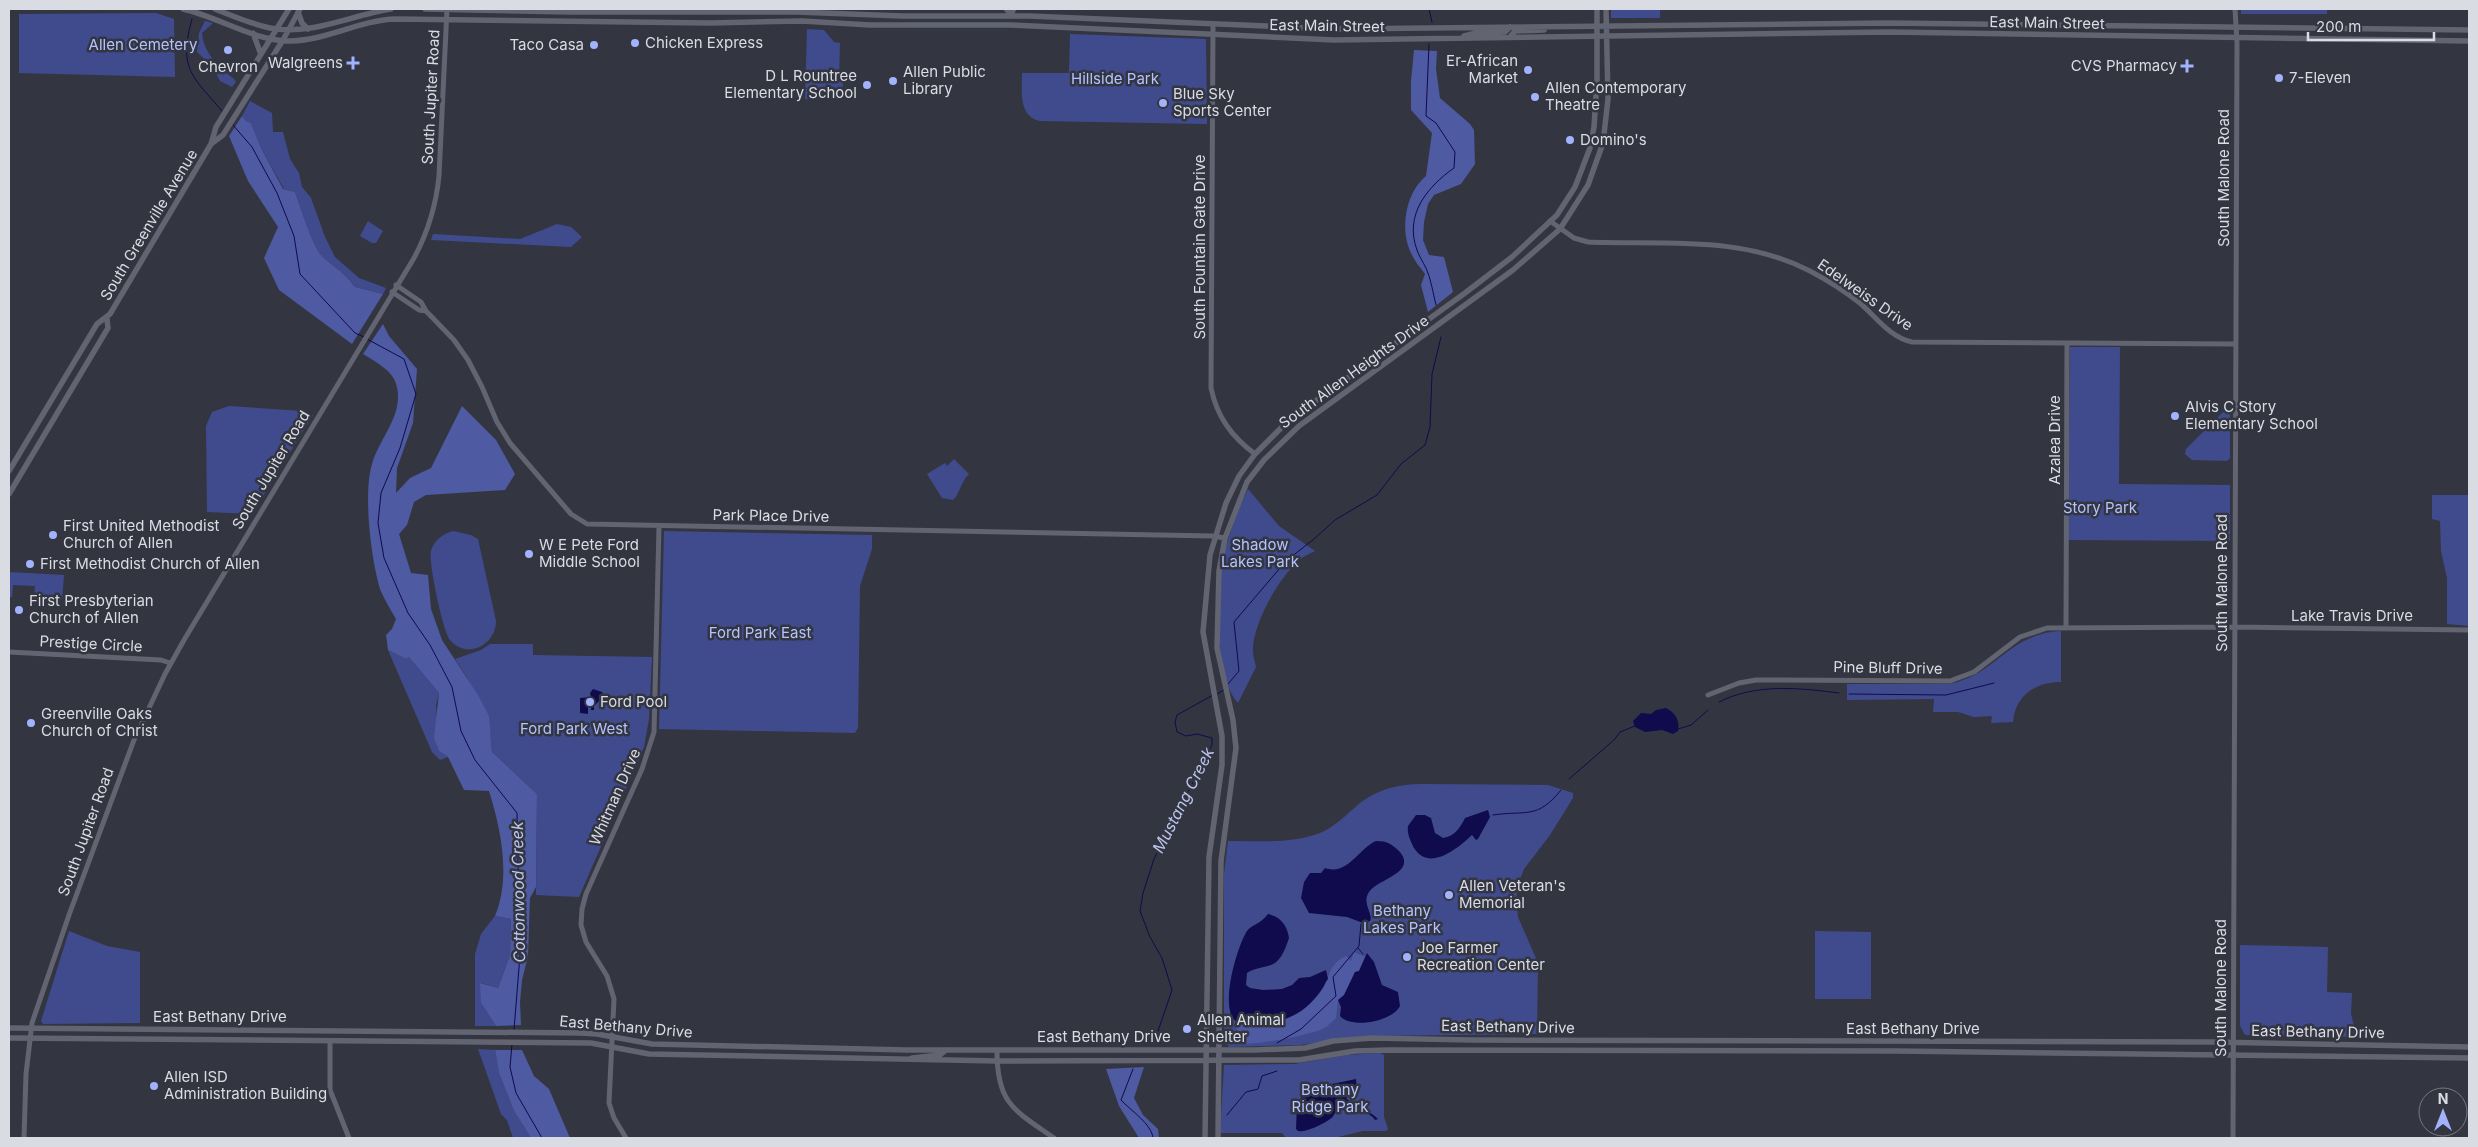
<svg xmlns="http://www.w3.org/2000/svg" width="2478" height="1147" font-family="Inter,sans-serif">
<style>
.green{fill:#404b8e}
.forest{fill:#4e5aa1}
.water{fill:#0f0b4d}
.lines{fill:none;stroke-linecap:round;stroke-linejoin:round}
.stream{stroke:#0f0b4d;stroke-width:1}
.tertiary{stroke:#626571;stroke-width:5}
.secondary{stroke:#626571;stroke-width:5.5}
.poi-dot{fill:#a2b2fd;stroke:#333640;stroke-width:2}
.labels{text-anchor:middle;stroke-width:5;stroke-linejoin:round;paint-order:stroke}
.street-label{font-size:15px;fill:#dadce3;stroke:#333640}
.poi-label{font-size:15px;fill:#dadce3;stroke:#333640;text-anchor:start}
.park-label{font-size:15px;fill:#b4c3ff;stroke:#333640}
.water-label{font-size:16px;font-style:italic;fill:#bbc5ed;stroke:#333640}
</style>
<rect width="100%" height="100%" fill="#333640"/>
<path class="green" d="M 1611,9 L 1660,9 L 1660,18 L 1611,18 Z
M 2241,9 L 2327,9 L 2327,14 L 2241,14 Z
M 156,13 L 174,19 L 175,77 L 19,73 L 19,14 Z
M 205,21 L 213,23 L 202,33 C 203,48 212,60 224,71 C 228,75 232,76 236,82 L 232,87 L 220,81 L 213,67 L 197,52 L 199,33 Z
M 807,29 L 824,30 L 834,42 L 840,43 L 839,81 L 843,82 L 842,100 L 805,99 Z
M 1070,34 L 1206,39 L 1207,124 L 1040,121 C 1018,116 1022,91 1022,73 L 1069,73 Z
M 250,101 L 272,113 L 273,132 L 283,132 L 290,159 L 299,173 L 302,187 L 311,198 L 325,237 L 335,257 L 359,278 L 386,288 L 383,294 L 355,287 C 344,272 336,269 323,257 C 312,246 301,208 295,192 L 284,189 L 261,148 L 251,123 L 246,121 L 242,116 Z
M 368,221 L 383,231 L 376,243 L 372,243 L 360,236 Z
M 557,224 L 571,227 L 582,237 L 571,247 L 431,240 L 433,234 L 520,239 Z
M 2070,347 L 2120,347 L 2119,484 L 2230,485 L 2230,541 L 2068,540 Z
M 229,406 L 302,411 L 313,415 L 252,514 L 207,512 L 206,426 L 212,412 Z
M 2226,409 L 2230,412 L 2230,458 L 2227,461 L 2192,460 L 2185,454 L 2186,449 Z
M 954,459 L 969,474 C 961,481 959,496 953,500 L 942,498 L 927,474 L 945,463 L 947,466 Z
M 1248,489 L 1279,526 L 1315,551 C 1311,553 1306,555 1302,558 C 1281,573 1251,626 1253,652 C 1253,657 1255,662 1256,667 L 1238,703 C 1213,675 1216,590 1224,554 C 1230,531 1238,510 1248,489 Z
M 2432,495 L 2469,495 L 2469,626 L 2447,624 L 2447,578 L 2441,551 L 2440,521 L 2432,519 Z
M 453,531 L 471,535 L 478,539 L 496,621 C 496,645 467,660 450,640 C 443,632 428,561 431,551 C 434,540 443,534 453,531 Z
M 664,531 L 872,535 L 872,549 L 860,586 L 858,728 L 855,733 L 659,729 Z
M 9,572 L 64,575 L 62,600 L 34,599 L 35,586 L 13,585 L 12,597 L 9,597 Z
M 2061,631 L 2061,682 C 2036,682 2015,695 2013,722 L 1991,723 L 1992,716 L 1974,717 L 1958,712 L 1933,712 L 1934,699 L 1847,700 L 1847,684 L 1949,684 C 1997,675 2007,634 2061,631 Z
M 490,644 L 533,644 L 533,655 L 652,657 L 649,719 L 644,747 L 579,897 L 536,895 L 537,794 L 492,752 C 491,714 475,690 455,659 L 481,650 Z
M 388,650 L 406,659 L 409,657 L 439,693 L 436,705 L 439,751 L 448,757 L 440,760 L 432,752 Z
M 1422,784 L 1548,785 L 1573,793 L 1573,798 L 1550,835 L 1524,869 L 1518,884 L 1516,899 L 1518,917 L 1538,963 L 1537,1034 L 1363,1036 L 1300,1045 L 1229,1047 L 1225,1041 L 1224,1030 L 1224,874 L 1228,841 C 1258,841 1291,844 1320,833 C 1336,826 1347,814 1360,803 C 1378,789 1400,784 1422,784 Z
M 495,916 L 511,919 L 510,955 L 498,988 L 481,983 L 481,1003 L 496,1026 L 475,1026 L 475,954 L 481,934 Z
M 69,931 L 107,946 L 140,952 L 140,1023 L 43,1024 L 41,1021 Z
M 1815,931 L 1871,932 L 1871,999 L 1815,999 Z
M 2240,945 L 2328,947 L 2327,992 L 2352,993 L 2351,1014 L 2357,1037 L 2245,1035 L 2240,1026 Z
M 478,1049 L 495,1050 L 499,1073 L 514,1111 L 531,1138 L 513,1138 L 507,1120 L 501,1114 Z
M 1380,1053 L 1384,1055 L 1384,1117 L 1388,1129 L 1386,1131 L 1363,1131 L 1334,1138 L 1286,1138 L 1282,1133 L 1220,1133 L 1224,1065 L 1295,1064 L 1347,1055 Z"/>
<path class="forest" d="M 1414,50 L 1437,51 L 1436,69 L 1440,98 L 1470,124 L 1474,130 L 1475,164 L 1461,184 L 1434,195 L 1428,204 L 1424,222 L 1423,240 L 1429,255 L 1444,257 L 1453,292 L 1428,312 L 1421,285 L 1425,274 C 1421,268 1415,262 1412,255 C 1399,231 1405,193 1426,176 L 1432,133 L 1411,110 L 1411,81 Z
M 242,116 L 246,121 L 251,123 L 261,148 L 283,189 L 295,192 C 301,208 312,246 323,257 C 336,269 343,271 355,287 L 383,294 L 352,344 L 279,290 L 264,258 L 278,227 L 248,181 L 229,136 Z
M 383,324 L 389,336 L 417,369 L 413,423 L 397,468 L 396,493 L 410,478 L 431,468 L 462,406 L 496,440 L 515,474 L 505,490 L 426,495 L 414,502 L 407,525 L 399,534 L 411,573 L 428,575 L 431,609 L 442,640 L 478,695 L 489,716 L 492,752 L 537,794 L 536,887 L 530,898 L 528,956 L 522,980 L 520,1002 L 521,1025 L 496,1026 L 481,1003 L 480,983 L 498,988 L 510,955 L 511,919 L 495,916 C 511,878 501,829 489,791 L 464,790 L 448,757 L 439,751 L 434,738 L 439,693 L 409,657 L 406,659 L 388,650 L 386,635 L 392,629 L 396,619 C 391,610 384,599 380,589 C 371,558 363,494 372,464 C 380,436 407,412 395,381 C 391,370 373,360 363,354 Z
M 1354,952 L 1365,957 L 1359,971 L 1355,972 L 1344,995 L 1338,1000 L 1336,1018 C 1332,1022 1326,1028 1320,1030 C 1300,1037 1266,1043 1245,1044 L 1236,1029 L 1244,1022 L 1245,1018 L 1247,1016 C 1271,1029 1288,1021 1307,1005 C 1313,1000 1320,994 1323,988 C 1332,973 1328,965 1346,956 L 1351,961 Z
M 495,1050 L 522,1050 L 534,1076 L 549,1089 L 570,1138 L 531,1138 L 514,1111 L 499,1073 Z
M 1144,1067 L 1134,1098 L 1143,1115 L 1158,1129 L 1159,1138 L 1139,1138 L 1119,1106 L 1106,1069 Z"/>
<path class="water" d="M 593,689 L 602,692 L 606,701 L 599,701 L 594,706 L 594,710 L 591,710 L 591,706 L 588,706 L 588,714 L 580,713 L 580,698 L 591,697 L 590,693 Z
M 1666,708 C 1676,713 1680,721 1678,731 L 1673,734 L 1662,730 L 1645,732 L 1635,727 L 1633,721 L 1641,713 L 1651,714 L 1656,710 Z
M 1488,810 L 1490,817 L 1478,839 L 1476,840 L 1472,835 C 1457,849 1429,872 1414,848 C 1410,840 1407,834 1408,826 L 1416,815 L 1425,815 L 1431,818 L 1435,833 L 1443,838 C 1455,836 1460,828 1465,818 Z
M 1376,841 C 1387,841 1392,844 1400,852 C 1417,873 1377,879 1369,892 C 1363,901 1369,908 1371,918 L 1370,921 L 1363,923 L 1347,917 L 1309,913 L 1301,898 L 1304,882 L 1310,873 L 1321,873 L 1325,868 C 1348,876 1359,848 1376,841 Z
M 1268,914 C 1281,917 1287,925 1289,938 C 1286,947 1281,962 1271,965 C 1262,968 1255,968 1247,973 L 1246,985 L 1250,988 L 1263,990 L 1282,989 L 1292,985 L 1299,978 L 1310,977 L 1326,970 L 1328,979 C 1325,982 1325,985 1322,989 C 1305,1015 1276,1030 1247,1016 L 1244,1022 L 1237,1022 C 1218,1011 1237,946 1247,931 C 1251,925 1261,924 1268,914 Z
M 1367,953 L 1374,962 L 1382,985 L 1398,992 L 1400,1006 C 1392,1022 1351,1029 1340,1016 L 1341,1007 L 1338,1000 L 1344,995 L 1355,972 L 1359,971 Z
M 1356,1079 L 1357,1091 L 1346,1098 C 1354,1108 1369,1109 1378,1119 L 1375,1120 C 1372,1112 1345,1104 1337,1110 C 1334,1113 1334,1117 1330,1119 C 1324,1124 1305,1133 1298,1131 L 1296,1129 L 1297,1103 L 1308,1089 Z"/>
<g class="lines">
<path class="stream" d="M 1429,9 L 1432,22
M 192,19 C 178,69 192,76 223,112
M 1429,44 L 1426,116 L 1436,123 L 1455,152 L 1454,168 C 1427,187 1404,215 1417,250 C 1419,256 1423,262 1426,268 C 1431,279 1433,293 1436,305
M 233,125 L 252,147 L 277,193 L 294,236 L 300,274 L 355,333 L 364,337
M 367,339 L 404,359 L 416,394 L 400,448 L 381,493 L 378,523 L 384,558 L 408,613 L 430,645 L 452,687 L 461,731 L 475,760 L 517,813 L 520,955 L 514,1030
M 1228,684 L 1239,671 L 1234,622 L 1286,561 L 1314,539 L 1335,520 L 1377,495 L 1401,464 L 1425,445 L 1430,427 L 1432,374 L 1441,337
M 1217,694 L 1224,690
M 1849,694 L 1946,695 L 1994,683
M 1719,702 C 1756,683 1800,688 1839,693
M 1678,729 L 1691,725 L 1708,710
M 1569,779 L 1614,740 L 1620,732 L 1635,726
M 1493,815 C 1526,810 1537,820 1561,790
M 1358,948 L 1363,954
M 1150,1043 L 1157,1034 L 1172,990 L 1162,958 L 1150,937 L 1140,911 L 1143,893 L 1154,859 L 1212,745 L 1212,738 L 1197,734 L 1186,736 L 1177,732 L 1175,722 L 1177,715 L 1213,695
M 1277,1043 L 1301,1029 L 1336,996 L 1333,977 L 1359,946 L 1361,924
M 512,1044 L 510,1067 L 516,1093 L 542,1138
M 1133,1069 L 1121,1100 C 1130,1110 1152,1124 1153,1138
M 1227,1115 L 1246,1092 L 1258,1089 L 1262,1076 L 1277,1071"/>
<path class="tertiary" d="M 1006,9 L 1011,15 L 1014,9
M 1213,25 L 1211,388 C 1217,417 1232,437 1255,454
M 1550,221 L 1574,238 L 1588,242 C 1663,245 1741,235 1810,271 C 1827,280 1846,292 1861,304 C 1877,318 1891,338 1912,342 L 2236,344
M 396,285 L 421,302 L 426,311 L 454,340 L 468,360 L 482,387 L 497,422 L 510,443 L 571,514 L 587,524 L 1212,536 L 1225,538
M 392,292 L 419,310 L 426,311
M 2066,628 L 2067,343
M 9,652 L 161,660 L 170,663
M 1708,695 L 1739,683 L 1756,680 L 1950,681 L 1974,672 L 2020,637 L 2047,628 L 2234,627 L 2469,630
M 330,1042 L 330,1090 L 349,1138
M 997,1051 C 997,1104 1014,1110 1054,1138
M 24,1138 L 26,1074 L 32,1023 L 69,915 L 134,740 L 165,674 L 184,640 L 414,258 C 428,232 436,206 439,176 L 447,9
M 626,1138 L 614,1118 L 609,1103 L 614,999 L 607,976 L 586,942 L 581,925 L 582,909 L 586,894 L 642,769 L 654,732 L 659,527
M 2233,1138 L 2237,43 L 2235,9"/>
<path class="secondary" d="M 183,9 C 219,17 253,41 291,41 C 328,40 360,20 396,19 L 710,23 L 802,21 L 870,25 L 1011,25 L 1334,40 L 1889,32 L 2469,41
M 215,9 C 233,16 251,24 270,28 C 311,36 351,15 391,9
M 425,9 L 572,12 L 797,12 L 902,16 L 1029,16 L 1334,29 L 1888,23 L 2469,30
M 298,12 L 302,23 L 308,29
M 253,33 L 260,52
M 1464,36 L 1476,33 L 1505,32 L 1510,27
M 1510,37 L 1515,31 L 1544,30
M 211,144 L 223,135 L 283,40 L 300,9
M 9,471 L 97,324 L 110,314 L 211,144 L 216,127 L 289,9
M 9,494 L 108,328 L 107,319
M 9,1028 L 581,1033 L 597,1034 L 652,1044 L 906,1050 L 1255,1050 L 1305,1048 L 1333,1041 L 1372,1038 L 1471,1040 L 2212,1042 L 2469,1047
M 9,1038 L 591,1043 L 649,1054 L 997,1061 L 1299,1060 L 1355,1051 L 1388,1050 L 1897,1051 L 2469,1058
M 912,1058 L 940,1055 L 946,1050
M 1205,1138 L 1209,857 L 1222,765 L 1222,736 L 1203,632 L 1210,555 L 1226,503 L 1239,476 L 1255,454 L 1288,421 L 1465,293 L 1512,257 L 1557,215 L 1575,187 L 1590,148 L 1594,127 L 1597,80 L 1597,9
M 1218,1138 L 1221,861 L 1236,748 L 1233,720 L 1217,648 L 1219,571 L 1225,538 L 1247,482 L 1264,460 L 1299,426 L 1513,270 L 1560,229 L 1588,185 L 1603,143 L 1608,99 L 1606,9"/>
</g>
<g class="poi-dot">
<circle cx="635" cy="43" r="5"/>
<circle cx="594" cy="45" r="5"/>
<circle cx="228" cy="50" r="5"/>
<path d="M350.5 55.5h5v5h5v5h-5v5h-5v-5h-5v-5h5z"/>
<path d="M2184.5 58.5h5v5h5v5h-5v5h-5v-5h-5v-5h5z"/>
<circle cx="1528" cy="70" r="5"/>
<circle cx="2279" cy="78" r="5"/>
<circle cx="893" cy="81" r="5"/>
<circle cx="867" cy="85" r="5"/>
<circle cx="1535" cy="97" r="5"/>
<circle cx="1163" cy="103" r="5"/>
<circle cx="1570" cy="140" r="5"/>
<circle cx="2175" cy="416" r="5"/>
<circle cx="53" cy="535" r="5"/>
<circle cx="529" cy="554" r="5"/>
<circle cx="30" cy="564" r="5"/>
<circle cx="19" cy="610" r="5"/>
<circle cx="590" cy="702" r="5"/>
<circle cx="31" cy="723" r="5"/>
<circle cx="1449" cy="895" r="5"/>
<circle cx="1407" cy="957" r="5"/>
<circle cx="1187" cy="1029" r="5"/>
<circle cx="154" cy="1086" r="5"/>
</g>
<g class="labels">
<g class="street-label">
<text transform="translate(2047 23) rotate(1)" y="5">East Main Street</text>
<text transform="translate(1327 26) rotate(1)" y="5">East Main Street</text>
<text transform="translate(431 97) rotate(-87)" y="5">South Jupiter Road</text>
<text transform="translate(2224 178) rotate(-90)" y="5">South Malone Road</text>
<text transform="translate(149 225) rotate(-59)" y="5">South Greenville Avenue</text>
<text transform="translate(1200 247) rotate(-90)" y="5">South Fountain Gate Drive</text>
<text transform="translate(1865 295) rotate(35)" y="5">Edelweiss Drive</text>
<text transform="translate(1354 372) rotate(-36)" y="5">South Allen Heights Drive</text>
<text transform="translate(2055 440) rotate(-90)" y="5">Azalea Drive</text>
<text transform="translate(271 470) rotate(-59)" y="5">South Jupiter Road</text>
<text transform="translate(771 516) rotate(1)" y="5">Park Place Drive</text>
<text transform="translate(2222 583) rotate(-90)" y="5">South Malone Road</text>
<text x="2352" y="621">Lake Travis Drive</text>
<text transform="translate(91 644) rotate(3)" y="5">Prestige Circle</text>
<text transform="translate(1888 668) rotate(1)" y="5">Pine Bluff Drive</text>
<text transform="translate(615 797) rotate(-66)" y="5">Whitman Drive</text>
<text transform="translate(86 832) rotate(-70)" y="5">South Jupiter Road</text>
<text transform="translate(2221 988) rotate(-90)" y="5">South Malone Road</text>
<text x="220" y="1022">East Bethany Drive</text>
<text transform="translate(626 1027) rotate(5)" y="5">East Bethany Drive</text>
<text transform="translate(1508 1027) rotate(1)" y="5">East Bethany Drive</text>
<text x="1913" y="1034">East Bethany Drive</text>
<text transform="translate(2318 1032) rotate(1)" y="5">East Bethany Drive</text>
<text x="1104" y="1042">East Bethany Drive</text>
</g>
<g class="poi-label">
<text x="645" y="48">Chicken Express</text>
<text x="584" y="50" text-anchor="end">Taco Casa</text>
<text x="1518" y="66" text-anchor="end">Er-African<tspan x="1518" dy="17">Market</tspan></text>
<text x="343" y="68" text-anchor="end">Walgreens</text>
<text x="2177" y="71" text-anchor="end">CVS Pharmacy</text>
<text x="228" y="72" text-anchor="middle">Chevron</text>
<text x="903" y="77">Allen Public<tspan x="903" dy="17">Library</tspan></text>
<text x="857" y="81" text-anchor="end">D L Rountree<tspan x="857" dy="17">Elementary School</tspan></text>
<text x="2289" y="83">7-Eleven</text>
<text x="1545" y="93">Allen Contemporary<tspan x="1545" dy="17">Theatre</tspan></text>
<text x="1173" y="99">Blue Sky<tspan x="1173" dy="17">Sports Center</tspan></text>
<text x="1580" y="145">Domino's</text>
<text x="2185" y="412">Alvis C Story<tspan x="2185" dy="17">Elementary School</tspan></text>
<text x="63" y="531">First United Methodist<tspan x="63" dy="17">Church of Allen</tspan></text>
<text x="539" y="550">W E Pete Ford<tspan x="539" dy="17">Middle School</tspan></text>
<text x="40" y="569">First Methodist Church of Allen</text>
<text x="29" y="606">First Presbyterian<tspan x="29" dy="17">Church of Allen</tspan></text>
<text x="600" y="707">Ford Pool</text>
<text x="41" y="719">Greenville Oaks<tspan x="41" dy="17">Church of Christ</tspan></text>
<text x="1459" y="891">Allen Veteran's<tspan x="1459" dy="17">Memorial</tspan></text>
<text x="1417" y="953">Joe Farmer<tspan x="1417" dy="17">Recreation Center</tspan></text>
<text x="1197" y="1025">Allen Animal<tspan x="1197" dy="17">Shelter</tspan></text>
<text x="164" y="1082">Allen ISD<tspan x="164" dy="17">Administration Building</tspan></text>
</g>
<g class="park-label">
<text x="143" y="50">Allen Cemetery</text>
<text x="1115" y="84">Hillside Park</text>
<text x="2100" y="513">Story Park</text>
<text x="1260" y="550">Shadow<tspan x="1260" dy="17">Lakes Park</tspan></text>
<text x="760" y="638">Ford Park East</text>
<text x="574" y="734">Ford Park West</text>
<text x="1402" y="916">Bethany<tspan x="1402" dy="17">Lakes Park</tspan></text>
<text x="1330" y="1095">Bethany<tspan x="1330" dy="17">Ridge Park</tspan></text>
</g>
<g class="water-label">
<text transform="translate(1183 800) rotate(-63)" y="6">Mustang Creek</text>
<text transform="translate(518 892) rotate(-91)" y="6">Cottonwood Creek</text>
</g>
</g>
<rect width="2478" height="1147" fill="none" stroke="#dadce3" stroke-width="20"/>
<g transform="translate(2443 1112)"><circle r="24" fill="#333640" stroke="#767881"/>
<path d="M0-4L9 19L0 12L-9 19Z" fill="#a2b2fd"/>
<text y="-8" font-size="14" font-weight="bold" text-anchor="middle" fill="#dadce3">N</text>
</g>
<path d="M2308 32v8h126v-8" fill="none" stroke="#dadce3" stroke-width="2.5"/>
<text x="2316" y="32" font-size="15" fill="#dadce3" stroke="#333640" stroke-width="4" paint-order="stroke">200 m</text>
</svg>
